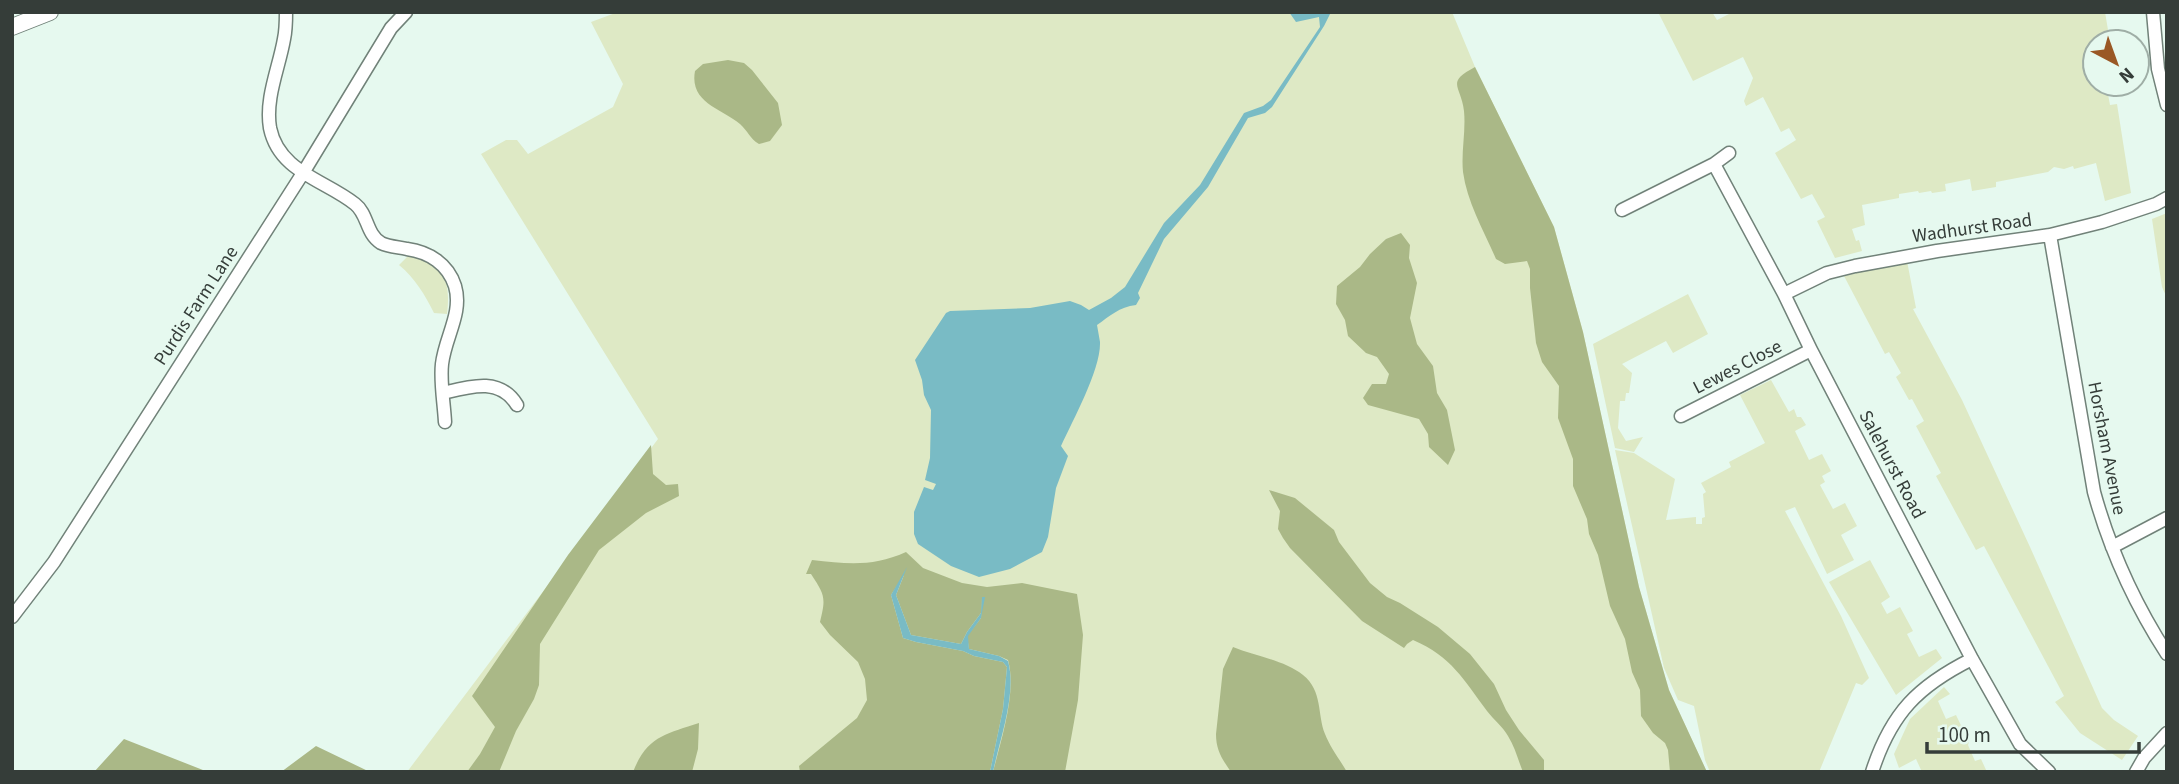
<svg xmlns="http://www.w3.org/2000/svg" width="2179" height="784" font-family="'Source Sans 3',sans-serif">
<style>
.green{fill:#dee9c5}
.forest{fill:#aab887}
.water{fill:#79bbc5}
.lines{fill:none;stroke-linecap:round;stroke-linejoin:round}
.minor-casing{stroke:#718279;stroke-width:15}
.tertiary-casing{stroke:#718279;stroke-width:18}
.minor{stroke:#fff;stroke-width:12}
.tertiary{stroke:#fff;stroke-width:16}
.labels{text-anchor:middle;stroke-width:5;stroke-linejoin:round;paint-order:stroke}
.street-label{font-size:19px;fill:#353d39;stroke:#e6f9ef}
</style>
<rect width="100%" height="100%" fill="#e6f9ef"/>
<path class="green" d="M 618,12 L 1452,12 L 1475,67 L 1554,227 L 1583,332 L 1639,587 L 1669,690 L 1707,772 L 407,772 L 658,439 L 481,154 L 506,140 L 517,140 L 528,154 L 613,107 L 623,84 L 591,22 Z
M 1658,12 L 1712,12 L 1717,20 L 1733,12 L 2105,12 L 2110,42 L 2095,42 L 2095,84 L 2106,84 L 2110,105 L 2117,104 L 2131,193 L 2105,201 L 2096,163 L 2074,169 L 2073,166 L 2064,169 L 2054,167 L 2048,172 L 1996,182 L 1996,187 L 1972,191 L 1970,179 L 1945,184 L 1946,191 L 1932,193 L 1931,191 L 1919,193 L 1918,191 L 1899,194 L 1899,198 L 1862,205 L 1865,225 L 1852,229 L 1856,241 L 1859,240 L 1862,251 L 1835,258 L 1817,221 L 1825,217 L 1812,194 L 1801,199 L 1775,153 L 1796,140 L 1789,128 L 1781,132 L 1763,97 L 1746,106 L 1744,101 L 1753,78 L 1743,57 L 1693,81 Z
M 2167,213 L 2167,298 L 2162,287 L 2152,219 Z
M 410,254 L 416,254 C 444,271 451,279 447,314 L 434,313 C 425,295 415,278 399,265 Z
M 1907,261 L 1916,308 L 1913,309 L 1962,400 L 2030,547 L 2102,708 L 2114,720 L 2138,736 L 2122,760 L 2080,733 L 2055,702 L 2064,696 L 1984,546 L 1976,550 L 1936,476 L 1941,473 L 1916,426 L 1924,421 L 1912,399 L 1909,400 L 1896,377 L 1901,373 L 1889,352 L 1885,354 L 1844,276 Z
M 1688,294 L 1708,334 L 1673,353 L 1666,341 L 1622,364 L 1632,373 L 1629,393 L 1626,393 L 1625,401 L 1620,401 L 1618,428 L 1626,441 L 1643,437 L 1634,452 L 1615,448 L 1593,344 Z
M 1771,380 L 1789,412 L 1794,409 L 1797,417 L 1801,417 L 1806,425 L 1795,431 L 1809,460 L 1822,454 L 1831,471 L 1822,476 L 1825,482 L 1820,485 L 1833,509 L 1845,503 L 1857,526 L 1841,535 L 1854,560 L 1827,574 L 1795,507 L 1785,511 L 1841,616 L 1869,678 L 1862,685 L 1856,683 L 1819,772 L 1710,772 L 1705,760 L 1694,706 L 1678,700 L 1664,668 L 1615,450 L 1634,453 L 1675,479 L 1666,520 L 1696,517 L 1696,524 L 1702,524 L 1702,518 L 1705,517 L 1703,494 L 1706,492 L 1701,483 L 1731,467 L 1729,462 L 1765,443 L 1740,395 Z
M 1870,560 L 1890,597 L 1881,603 L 1887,614 L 1900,607 L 1913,631 L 1907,634 L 1919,657 L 1936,649 L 1942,658 L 1896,695 L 1829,582 Z
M 1944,687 L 1950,694 L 1938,701 L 1946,719 L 1956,715 L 1969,742 L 1968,745 L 1975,761 L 1981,759 L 1987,772 L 1922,772 L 1916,759 L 1899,768 L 1894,754 L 1910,719 Z"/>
<path class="forest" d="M 728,60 L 744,63 L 752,70 L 778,103 L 782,125 L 770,141 L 759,144 C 750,139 748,131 740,124 C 723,109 689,103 695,71 L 703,64 Z
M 1475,67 L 1554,227 L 1583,332 L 1639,587 L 1669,690 L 1707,772 L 1670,772 L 1668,750 L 1665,743 L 1653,733 L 1641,716 L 1640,690 L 1632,672 L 1625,639 L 1610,606 L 1598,555 L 1589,534 L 1587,519 L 1573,486 L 1573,459 L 1558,418 L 1559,386 L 1542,362 L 1536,343 L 1530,288 L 1530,269 L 1527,261 L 1505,264 L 1496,259 C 1484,231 1467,202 1463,172 C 1461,152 1466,131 1464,111 C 1461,85 1445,83 1475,67 Z
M 1401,233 L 1410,245 L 1409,258 L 1417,283 L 1410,318 L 1417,344 L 1433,366 L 1437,393 L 1447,410 L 1455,450 L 1448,465 L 1429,447 L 1428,434 L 1419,419 L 1368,405 L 1363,398 L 1372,384 L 1386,384 L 1389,374 L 1377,357 L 1366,353 L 1348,336 L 1345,320 L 1336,304 L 1337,286 L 1360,267 L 1370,254 L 1386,239 Z
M 651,445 L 653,474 L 666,485 L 678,484 L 679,496 L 646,513 L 599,550 L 540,644 L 539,685 L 534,699 L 516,731 L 499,772 L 467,772 L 480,754 L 495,727 L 472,696 L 568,555 Z
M 1269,490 L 1295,498 L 1334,530 L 1339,542 L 1370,583 L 1387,597 L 1400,603 L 1438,627 L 1470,654 L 1494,684 L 1506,710 L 1519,730 L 1544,760 L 1544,772 L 1523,772 C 1518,760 1515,747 1508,736 C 1503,727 1494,720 1487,711 C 1463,679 1452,657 1413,640 L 1407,644 L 1404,648 L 1362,621 L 1290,548 L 1283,538 L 1278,529 L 1280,511 Z
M 906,552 L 923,568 L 962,583 L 987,587 L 1022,583 L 1077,594 L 1083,635 L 1078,700 L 1065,772 L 993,772 C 1001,740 1017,692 1008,660 L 999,656 L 969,649 L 967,636 L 981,618 L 982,597 L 981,613 L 967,632 L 961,644 L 911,635 L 896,595 L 904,575 L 891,595 L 903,638 L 916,642 L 963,651 L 974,656 L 1003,662 L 1007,667 L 1003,709 L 990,772 L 800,772 L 799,766 L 857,718 L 867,700 L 865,679 L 858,662 L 830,635 L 820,622 C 826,598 825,595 811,574 L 806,574 L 812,560 C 848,564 873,567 906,552 Z
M 1233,647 C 1255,656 1284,660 1303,675 C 1323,691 1317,714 1325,734 C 1330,747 1340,760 1347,772 L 1231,772 C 1222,759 1216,750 1216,734 L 1223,669 Z
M 699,723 L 698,749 L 692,772 L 633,772 C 647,736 666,734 699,723 Z
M 124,739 L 208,772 L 94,772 Z
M 316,746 L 370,772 L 281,772 Z"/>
<path class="water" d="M 1289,12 L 1331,12 L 1324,26 L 1272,107 L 1265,113 L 1248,118 L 1208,187 L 1164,239 L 1138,293 L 1140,298 L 1136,305 C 1119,307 1110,316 1097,325 C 1098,331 1099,336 1100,342 C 1101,369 1073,420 1061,446 L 1068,456 L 1056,488 L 1048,537 L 1042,552 L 1010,569 L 979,577 L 951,566 L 918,544 L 914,534 L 914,512 L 924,487 L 933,490 L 936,484 L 925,480 L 930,458 L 931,410 L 924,395 L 922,380 L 915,360 L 946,313 L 950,311 L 1030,308 L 1070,301 L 1081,305 L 1089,310 L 1111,298 L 1125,287 L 1164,223 L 1200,185 L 1244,113 L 1263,106 L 1271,100 L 1320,27 L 1319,17 L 1296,22 Z
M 907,567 L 896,595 L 911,635 L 961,644 L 967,632 L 981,613 L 982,597 L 985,597 L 981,618 L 968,636 L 969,649 L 999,656 L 1008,661 C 1017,694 1000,738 993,772 L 990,772 L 1003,709 L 1007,667 L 1003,662 L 974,656 L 963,651 L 916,642 L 903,638 L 891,595 Z"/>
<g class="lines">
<defs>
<path id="minor" d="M 286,12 C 286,21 286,30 284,39 C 279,68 265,98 270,128 C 279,172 325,180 355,204 C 368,214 366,234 381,243 C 389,247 399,247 407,249 C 429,252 448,264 455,286 C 463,313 445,337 442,364 C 440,382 444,403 445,422
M 2153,12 L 2158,69 L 2167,105
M 1714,164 L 1784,294 L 1811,350 L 1972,659 L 2020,744 L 2049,772
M 1622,210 L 1714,164 L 1729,153
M 2050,235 L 2094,492 C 2110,550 2134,603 2167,654
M 1784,294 L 1827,273 L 1855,266 L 1937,251 L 2050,235 L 2102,222 L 2156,204 L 2167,198
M 443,393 C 471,386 500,377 517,405
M 1681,416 L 1811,350
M 2112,547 L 2167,518
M 12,617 L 54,562 L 303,173 L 391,28 L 406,12
M 1872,772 C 1891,713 1918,686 1972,659
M 2136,772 L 2144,758 L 2167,733"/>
<path id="tertiary" d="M 12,27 L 50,12"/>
</defs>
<use href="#minor" class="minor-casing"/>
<use href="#tertiary" class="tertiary-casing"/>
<use href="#minor" class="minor"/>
<use href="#tertiary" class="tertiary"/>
</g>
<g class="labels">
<g class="street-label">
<text transform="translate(1972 227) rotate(-8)" y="7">Wadhurst Road</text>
<text transform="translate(195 305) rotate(-57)" y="7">Purdis Farm Lane</text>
<text transform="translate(1737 366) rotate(-27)" y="7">Lewes Close</text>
<text transform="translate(2108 448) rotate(79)" y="7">Horsham Avenue</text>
<text transform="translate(1893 464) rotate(62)" y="7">Salehurst Road</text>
</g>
</g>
<rect width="2179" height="784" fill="none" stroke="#353d39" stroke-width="28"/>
<g transform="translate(2116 63) rotate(139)"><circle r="33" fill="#e6f9ef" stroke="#9faea6" stroke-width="2"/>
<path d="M0-5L12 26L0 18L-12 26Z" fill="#9a5825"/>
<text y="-10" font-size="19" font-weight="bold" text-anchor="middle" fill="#353d39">N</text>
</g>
<path d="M1927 742v10h212v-10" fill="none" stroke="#353d39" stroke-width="3.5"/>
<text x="1938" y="742" font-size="21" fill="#353d39" stroke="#e6f9ef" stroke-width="5" paint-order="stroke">100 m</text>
</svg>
